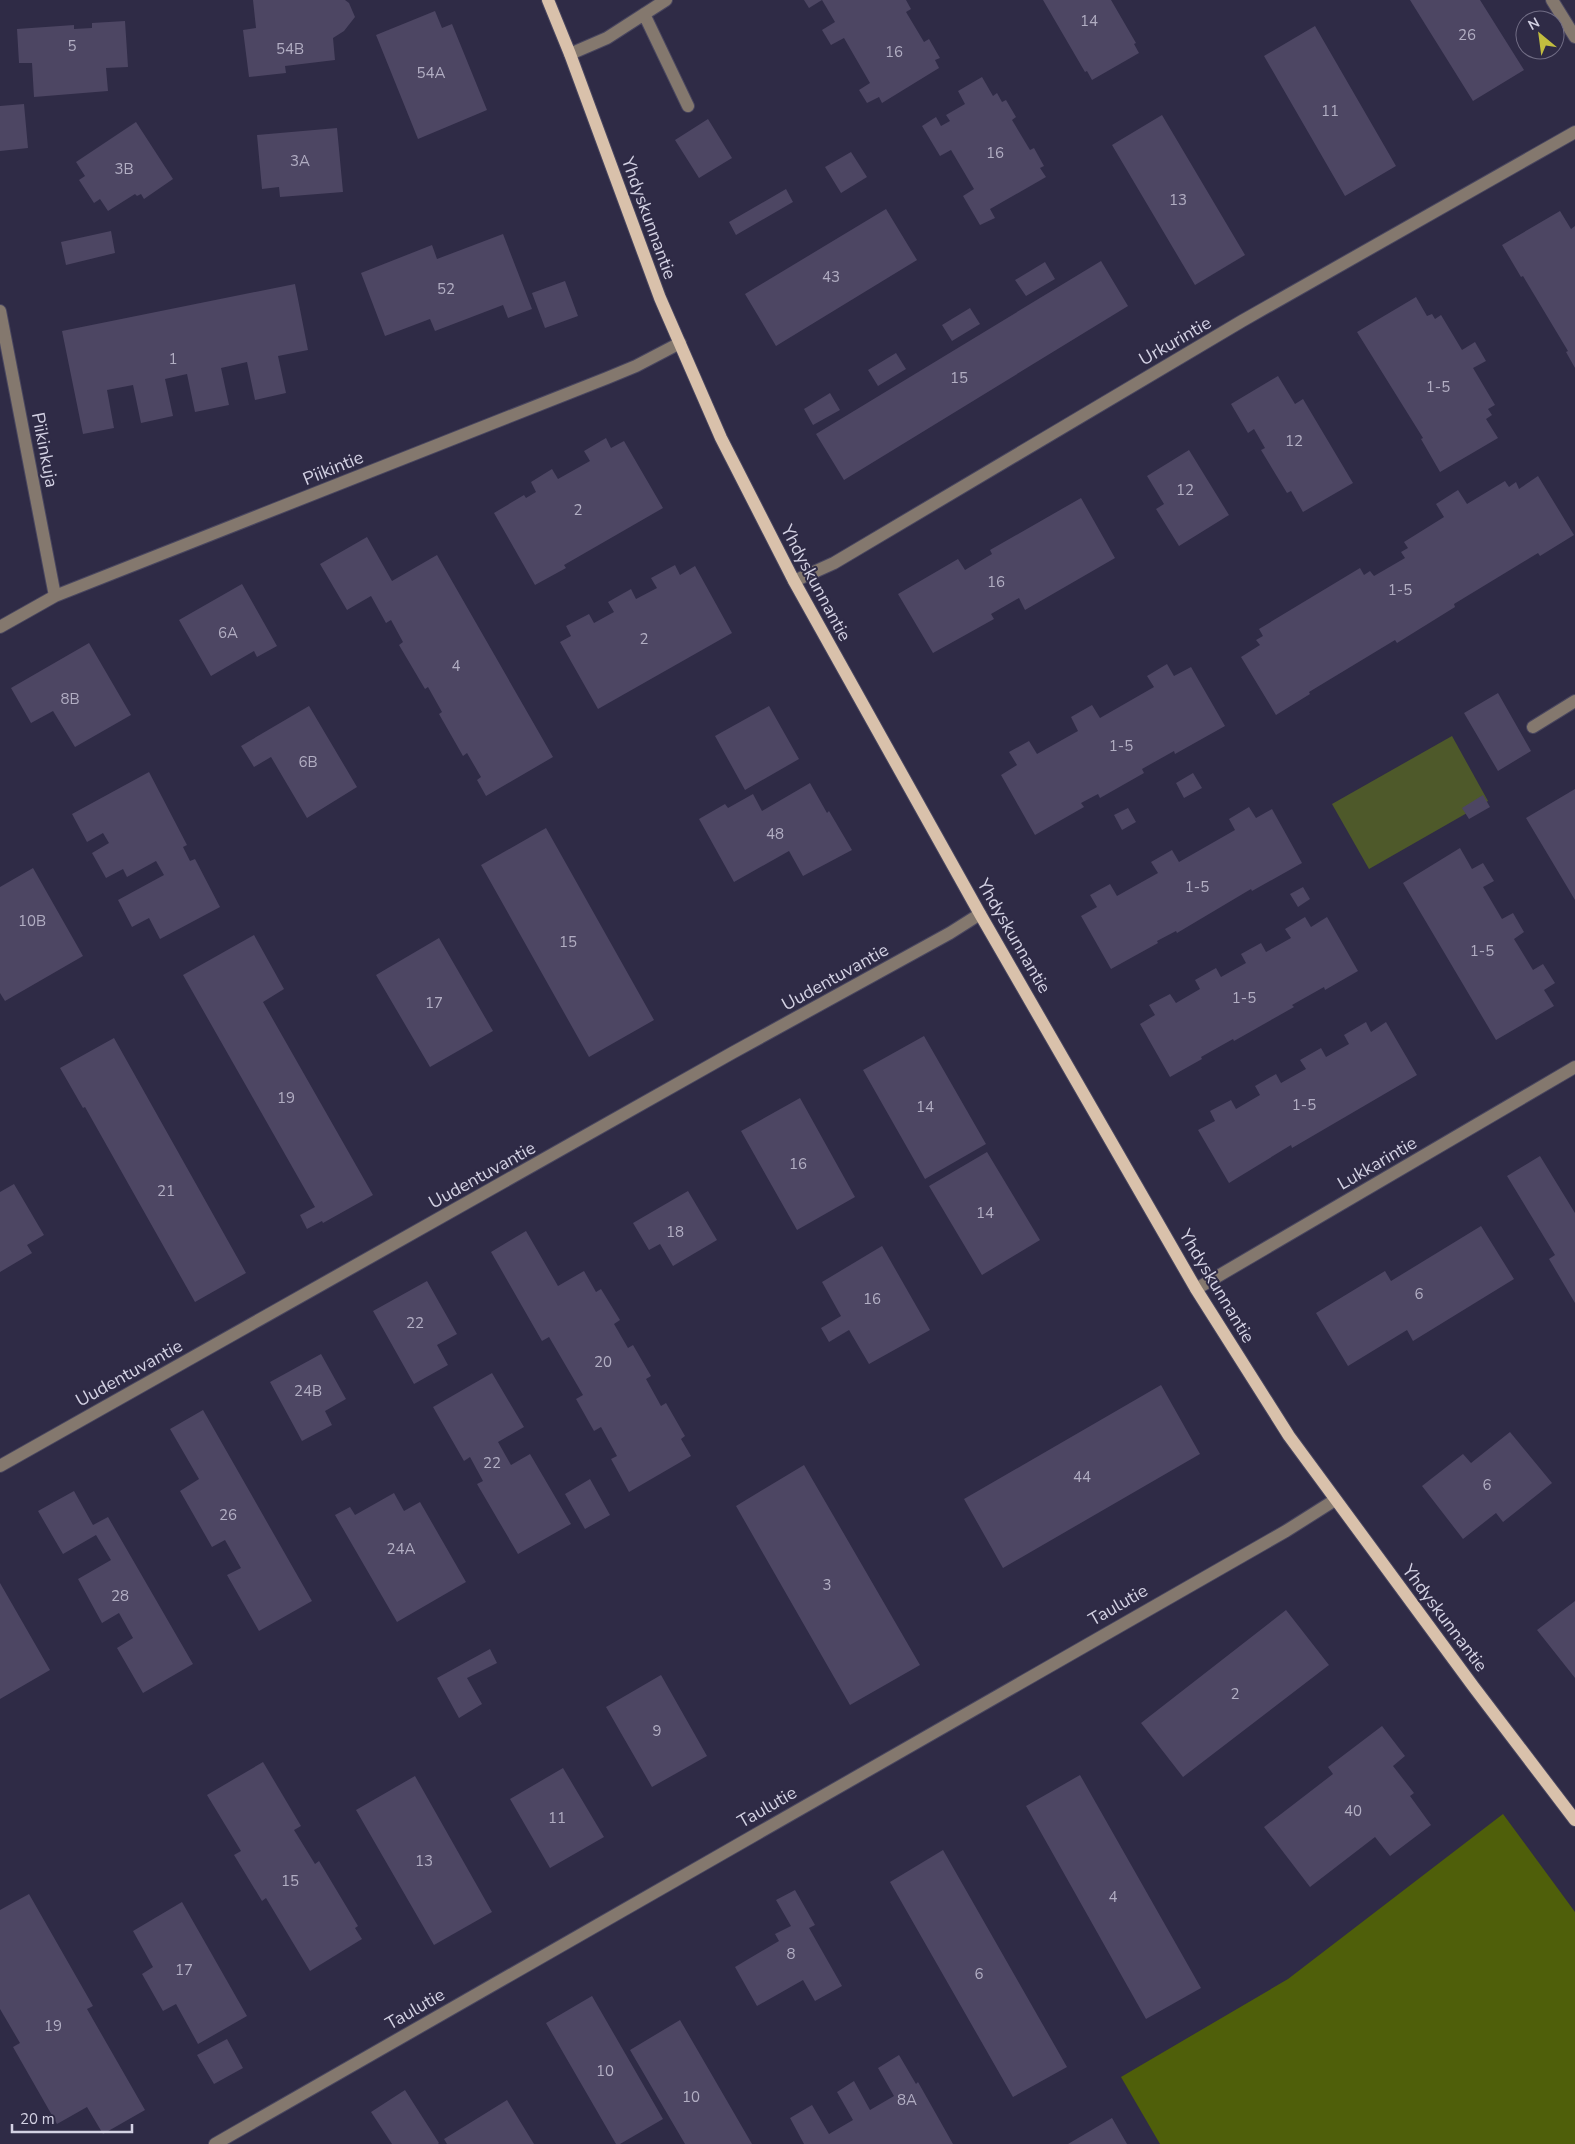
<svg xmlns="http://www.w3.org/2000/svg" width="1575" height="2144" font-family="'Nunito Sans',sans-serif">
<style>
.green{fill:#4e592a}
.forest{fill:#4f5f0a}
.building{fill:#4d4663}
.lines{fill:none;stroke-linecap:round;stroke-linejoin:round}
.minor-casing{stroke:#49465f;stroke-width:14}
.major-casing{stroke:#49465f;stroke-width:14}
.minor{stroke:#84786e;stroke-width:12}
.major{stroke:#d9c1ab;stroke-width:12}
.labels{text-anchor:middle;stroke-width:4;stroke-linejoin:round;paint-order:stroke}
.number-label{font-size:15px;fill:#b2aec3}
.street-label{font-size:18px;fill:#d3d1e3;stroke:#2f2b46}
</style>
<rect width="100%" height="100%" fill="#2f2b46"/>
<path class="green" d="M 1452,736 L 1488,801 L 1369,869 L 1332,804 Z"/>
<path class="forest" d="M 1503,1814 L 1575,1912 L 1575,2144 L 1160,2144 L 1121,2077 L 1288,1979 Z"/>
<path class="building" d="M 253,0 L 345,0 L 349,3 L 355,17 L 344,31 L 333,38 L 335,60 L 285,66 L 286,73 L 249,77 L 243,30 L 256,28 Z
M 804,0 L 906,0 L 911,9 L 906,12 L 924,42 L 929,39 L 940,58 L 935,60 L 939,68 L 882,103 L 879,97 L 867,103 L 859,90 L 870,83 L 844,38 L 831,45 L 822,30 L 835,22 L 822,0 L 809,8 Z
M 1043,0 L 1111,0 L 1136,43 L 1134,44 L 1139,53 L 1092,80 L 1087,71 L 1085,72 Z
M 1410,0 L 1480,0 L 1524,70 L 1473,101 Z
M 435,11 L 442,28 L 452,24 L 487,110 L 418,139 L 376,35 Z
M 125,21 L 128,67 L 106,68 L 108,91 L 34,97 L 32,63 L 19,63 L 17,29 L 74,25 L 74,29 L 92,28 L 92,23 Z
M 1315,26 L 1396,166 L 1345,196 L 1264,56 Z
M 982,77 L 993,96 L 997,93 L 1002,102 L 1006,100 L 1016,117 L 1012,120 L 1030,150 L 1034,148 L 1044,166 L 1040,168 L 1046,177 L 990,209 L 995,218 L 980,225 L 963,196 L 974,189 L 951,150 L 940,156 L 922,126 L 936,117 L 941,126 L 950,121 L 946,115 L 965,104 L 958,91 Z
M 24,104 L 28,148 L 0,151 L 0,106 Z
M 1162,115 L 1245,255 L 1195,285 L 1112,145 Z
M 708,119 L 732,158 L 699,178 L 675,140 Z
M 136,122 L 173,179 L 144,199 L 141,194 L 137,196 L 135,194 L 108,211 L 100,199 L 94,203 L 79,180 L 85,176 L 76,162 Z
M 337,128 L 343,192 L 280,197 L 279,187 L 262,189 L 257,135 Z
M 851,152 L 867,177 L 841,193 L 825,167 Z
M 786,189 L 793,202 L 736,235 L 729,222 Z
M 886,209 L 917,260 L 776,346 L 745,294 Z
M 1560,211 L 1571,229 L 1575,226 L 1575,368 L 1566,352 L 1568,351 L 1523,276 L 1521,277 L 1502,245 Z
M 111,231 L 115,253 L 66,265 L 61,242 Z
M 503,234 L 532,309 L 508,318 L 503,305 L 435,331 L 430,319 L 385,336 L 361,273 L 432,245 L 437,259 Z
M 1101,261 L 1128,306 L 844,480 L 816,434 Z
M 1045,262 L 1055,279 L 1026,296 L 1015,280 Z
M 565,281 L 578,316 L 545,328 L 532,293 Z
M 295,284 L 308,350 L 278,356 L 286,393 L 255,400 L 247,362 L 221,368 L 229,405 L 195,412 L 187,374 L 165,379 L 173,416 L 141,423 L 133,385 L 107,390 L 114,428 L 83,434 L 62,331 Z
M 1416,297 L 1427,316 L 1432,314 L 1435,319 L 1441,315 L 1462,350 L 1475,342 L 1486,361 L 1473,368 L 1495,405 L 1488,409 L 1492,415 L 1486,419 L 1498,438 L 1440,472 L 1421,439 L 1423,438 L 1357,332 Z
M 970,308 L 980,324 L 952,341 L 942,325 Z
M 896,353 L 906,369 L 878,386 L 868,370 Z
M 1278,376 L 1295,404 L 1303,399 L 1353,483 L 1303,512 L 1291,491 L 1287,493 L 1261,450 L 1265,448 L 1254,429 L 1248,433 L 1231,404 Z
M 830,393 L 840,410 L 813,425 L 804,409 Z
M 606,438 L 611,448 L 624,441 L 663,508 L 564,565 L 566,568 L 535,585 L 494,513 L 524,495 L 526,498 L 536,492 L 531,482 L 552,469 L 558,479 L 590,461 L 584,451 Z
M 1189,450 L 1229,515 L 1179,546 L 1156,509 L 1164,504 L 1147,476 Z
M 1538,476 L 1574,535 L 1540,556 L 1538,553 L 1454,604 L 1455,607 L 1397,643 L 1395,640 L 1309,692 L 1310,694 L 1276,715 L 1241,657 L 1260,645 L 1256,640 L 1263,636 L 1259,629 L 1360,568 L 1364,575 L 1370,571 L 1374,576 L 1405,558 L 1401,552 L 1408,548 L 1404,542 L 1444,517 L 1436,504 L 1458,490 L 1467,504 L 1505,481 L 1509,487 L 1516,482 L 1519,489 Z
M 1081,498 L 1115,558 L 1025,610 L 1019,598 L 991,614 L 994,619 L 933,653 L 898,594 L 958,559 L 965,570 L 992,554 L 990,550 Z
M 367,537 L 392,581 L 437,555 L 553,757 L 486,796 L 477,780 L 481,777 L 467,753 L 463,756 L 439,714 L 442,712 L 428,687 L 425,689 L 399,645 L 403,642 L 391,620 L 386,623 L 371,596 L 347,610 L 320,564 Z
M 675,565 L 680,575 L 695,566 L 732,633 L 598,709 L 560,642 L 571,636 L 566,626 L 589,614 L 594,623 L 614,612 L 608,602 L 631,589 L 636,599 L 657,588 L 651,578 Z
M 242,584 L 277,646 L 257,657 L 254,651 L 211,676 L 179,620 Z
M 89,643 L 131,715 L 75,747 L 53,711 L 31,723 L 11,688 Z
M 1167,664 L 1174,676 L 1191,667 L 1225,726 L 1175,754 L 1174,751 L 1142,769 L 1144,773 L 1100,798 L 1098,794 L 1081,803 L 1084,807 L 1035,835 L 1001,775 L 1017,765 L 1009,752 L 1029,741 L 1037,754 L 1078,731 L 1071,717 L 1092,705 L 1100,718 L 1154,687 L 1147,676 Z
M 1498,693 L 1531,751 L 1498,771 L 1464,713 Z
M 309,706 L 357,787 L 307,818 L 271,757 L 254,767 L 241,746 Z
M 769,706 L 799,759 L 745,790 L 715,736 Z
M 149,772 L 187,845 L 183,847 L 190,861 L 195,859 L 220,907 L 160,939 L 149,918 L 132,927 L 118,900 L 164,875 L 156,861 L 127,877 L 123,869 L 106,878 L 92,853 L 109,843 L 103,833 L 87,842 L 72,814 Z
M 1193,773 L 1202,788 L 1184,798 L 1176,783 Z
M 810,783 L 827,813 L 829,811 L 852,850 L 803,876 L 789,851 L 734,882 L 699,819 L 725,804 L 728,808 L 753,794 L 762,811 Z
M 1575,789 L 1575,900 L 1526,818 Z
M 1483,795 L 1490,807 L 1469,819 L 1462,808 Z
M 1249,807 L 1256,818 L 1272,809 L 1302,863 L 1252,891 L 1251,889 L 1177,933 L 1176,931 L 1157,941 L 1158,943 L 1111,969 L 1081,916 L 1097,907 L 1090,895 L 1110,884 L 1117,896 L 1158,873 L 1151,862 L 1172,850 L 1179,862 L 1235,830 L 1229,819 Z
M 1128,808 L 1136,822 L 1122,830 L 1114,815 Z
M 546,828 L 654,1020 L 589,1057 L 481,865 Z
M 1460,848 L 1472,869 L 1483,863 L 1494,881 L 1483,887 L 1502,919 L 1513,913 L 1524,932 L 1514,939 L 1533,970 L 1543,964 L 1555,983 L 1544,990 L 1554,1006 L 1496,1040 L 1403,883 Z
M 33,868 L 83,956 L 5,1001 L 0,993 L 0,887 Z
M 1303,887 L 1310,899 L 1298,907 L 1290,894 Z
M 1305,917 L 1311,927 L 1327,917 L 1358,971 L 1325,990 L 1324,987 L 1292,1005 L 1294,1007 L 1234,1041 L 1233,1039 L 1201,1057 L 1202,1059 L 1170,1077 L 1140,1024 L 1155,1015 L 1149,1005 L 1170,994 L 1176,1003 L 1200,989 L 1195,980 L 1216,968 L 1221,977 L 1246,963 L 1241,954 L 1261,943 L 1266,952 L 1291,938 L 1285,929 Z
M 254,935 L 284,989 L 263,1002 L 373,1195 L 323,1223 L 322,1221 L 307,1229 L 300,1215 L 315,1207 L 183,975 Z
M 439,938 L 493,1031 L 430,1067 L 376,975 Z
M 1366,1022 L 1371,1032 L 1386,1022 L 1417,1075 L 1292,1148 L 1291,1145 L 1229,1183 L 1198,1130 L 1215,1121 L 1210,1111 L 1231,1100 L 1236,1109 L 1260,1095 L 1255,1086 L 1276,1074 L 1281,1083 L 1306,1069 L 1300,1060 L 1321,1048 L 1326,1057 L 1349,1044 L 1344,1035 Z
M 924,1036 L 986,1144 L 925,1179 L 863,1070 Z
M 114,1038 L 246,1273 L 195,1302 L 85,1107 L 83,1108 L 60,1068 Z
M 800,1098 L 855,1197 L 797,1230 L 741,1131 Z
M 987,1152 L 1040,1240 L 982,1275 L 929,1186 Z
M 1540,1156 L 1575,1213 L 1575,1303 L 1549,1259 L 1555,1255 L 1507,1176 Z
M 14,1184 L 44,1235 L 27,1245 L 32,1253 L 0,1272 L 0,1192 Z
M 688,1191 L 717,1240 L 673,1266 L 660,1244 L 649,1250 L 633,1223 Z
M 1481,1226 L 1514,1279 L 1413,1341 L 1407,1330 L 1348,1366 L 1316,1313 L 1385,1271 L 1391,1281 Z
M 526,1231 L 558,1286 L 584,1271 L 596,1292 L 601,1289 L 620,1320 L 614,1324 L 628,1348 L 633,1345 L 651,1376 L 646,1379 L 661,1406 L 666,1403 L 685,1436 L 681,1439 L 691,1456 L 629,1492 L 611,1459 L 617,1456 L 601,1427 L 594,1431 L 576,1399 L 583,1395 L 549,1337 L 542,1341 L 491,1252 Z
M 882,1246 L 930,1330 L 869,1364 L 849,1330 L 829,1342 L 821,1328 L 841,1316 L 822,1282 Z
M 427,1281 L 457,1334 L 437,1345 L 448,1365 L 414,1384 L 373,1311 Z
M 321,1354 L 346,1399 L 325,1411 L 332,1425 L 302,1441 L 270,1382 Z
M 492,1373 L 524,1427 L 498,1442 L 511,1465 L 530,1454 L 571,1524 L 518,1554 L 477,1484 L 483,1481 L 470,1457 L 464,1461 L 433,1407 Z
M 1161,1385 L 1200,1454 L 1003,1568 L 964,1499 Z
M 203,1410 L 312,1601 L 259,1631 L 227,1575 L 241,1568 L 225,1540 L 212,1547 L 180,1491 L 199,1479 L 170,1429 Z
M 1510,1432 L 1552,1483 L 1503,1522 L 1496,1513 L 1463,1539 L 1422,1486 L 1463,1454 L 1471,1463 Z
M 804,1465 L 920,1665 L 850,1705 L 736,1506 Z
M 590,1479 L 610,1515 L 585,1529 L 565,1494 Z
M 74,1491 L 93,1525 L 108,1517 L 193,1664 L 143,1693 L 117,1648 L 133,1638 L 119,1613 L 102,1623 L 78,1579 L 111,1560 L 96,1535 L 63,1554 L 38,1511 Z
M 394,1493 L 404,1511 L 420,1502 L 466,1582 L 397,1622 L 335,1515 L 350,1507 L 355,1515 Z
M 0,1583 L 50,1670 L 0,1699 Z
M 1575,1601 L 1575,1678 L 1537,1630 Z
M 1286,1610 L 1329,1665 L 1183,1777 L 1141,1723 Z
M 490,1649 L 497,1663 L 467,1678 L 482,1704 L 459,1718 L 437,1678 Z
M 661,1675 L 707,1756 L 652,1787 L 606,1707 Z
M 1382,1726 L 1405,1756 L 1393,1766 L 1414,1793 L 1410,1796 L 1431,1825 L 1390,1856 L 1375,1837 L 1310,1887 L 1264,1827 L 1333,1774 L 1328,1767 Z
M 263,1762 L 301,1826 L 294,1830 L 315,1864 L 319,1861 L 358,1926 L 355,1928 L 362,1939 L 310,1971 L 266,1898 L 262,1901 L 234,1855 L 241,1851 L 207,1795 Z
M 563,1768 L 604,1837 L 550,1868 L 510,1799 Z
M 1080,1775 L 1201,1988 L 1146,2019 L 1026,1806 Z
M 415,1776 L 492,1912 L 434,1945 L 356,1810 Z
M 943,1850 L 1067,2067 L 1013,2097 L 890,1882 Z
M 795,1890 L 815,1925 L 809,1928 L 842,1986 L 815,2001 L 803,1980 L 757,2006 L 735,1967 L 779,1941 L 775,1934 L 791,1926 L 776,1900 Z
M 29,1894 L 93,2006 L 87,2009 L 145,2110 L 103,2134 L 87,2107 L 57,2124 L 13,2047 L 20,2043 L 0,2009 L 0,1910 Z
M 182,1902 L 247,2016 L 198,2044 L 176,2004 L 163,2011 L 142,1974 L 153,1967 L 133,1931 Z
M 592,1996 L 663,2119 L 620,2144 L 616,2144 L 546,2023 Z
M 680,2020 L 752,2144 L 685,2144 L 630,2050 Z
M 227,2039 L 243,2068 L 214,2084 L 197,2055 Z
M 899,2055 L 916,2084 L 918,2082 L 953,2144 L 804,2144 L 790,2118 L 812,2105 L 829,2134 L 853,2120 L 837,2092 L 854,2081 L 870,2110 L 894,2096 L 878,2068 Z
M 405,2090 L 439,2143 L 438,2144 L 392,2144 L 371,2112 Z
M 507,2100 L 534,2144 L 447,2144 L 444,2139 Z
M 1112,2118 L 1127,2144 L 1068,2144 Z"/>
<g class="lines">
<defs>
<path id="minor" d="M 1552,0 L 1575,37
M 644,14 L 688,106
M 570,54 L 607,38 L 666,0
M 0,311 L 55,596
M 794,581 L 834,563 L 1242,321 L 1575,132
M 0,627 L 55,596 L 607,378 L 636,366 L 680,343
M 1533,727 L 1575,701
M 1196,1289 L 1575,1067
M 0,1466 L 732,1053 L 950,933 L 980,914
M 215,2144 L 1286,1531 L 1335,1500"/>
<path id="major" d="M 548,0 L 570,54 L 660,298 L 721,438 L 794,581 L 980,914 L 1196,1289 L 1289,1436 L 1473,1686 L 1575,1820"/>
</defs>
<use href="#minor" class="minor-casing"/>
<use href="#major" class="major-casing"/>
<use href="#minor" class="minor"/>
<use href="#major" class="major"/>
</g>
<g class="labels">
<g class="number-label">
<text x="1089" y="26">14</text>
<text x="1467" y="40">26</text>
<text x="72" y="51">5</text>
<text x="290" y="54">54B</text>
<text x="894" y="57">16</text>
<text x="431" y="78">54A</text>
<text x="1330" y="116">11</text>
<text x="995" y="158">16</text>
<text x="300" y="166">3A</text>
<text x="124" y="174">3B</text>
<text x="1178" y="205">13</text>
<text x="831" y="282">43</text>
<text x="446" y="294">52</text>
<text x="173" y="364">1</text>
<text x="959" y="383">15</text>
<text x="1438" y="392">1-5</text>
<text x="1294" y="446">12</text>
<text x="1185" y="495">12</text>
<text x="578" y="515">2</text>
<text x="996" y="587">16</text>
<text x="1400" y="595">1-5</text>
<text x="228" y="638">6A</text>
<text x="644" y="644">2</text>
<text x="456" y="671">4</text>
<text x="70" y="704">8B</text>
<text x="1121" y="751">1-5</text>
<text x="308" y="767">6B</text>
<text x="775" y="839">48</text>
<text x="1197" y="892">1-5</text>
<text x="32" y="926">10B</text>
<text x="568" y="947">15</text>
<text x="1482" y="956">1-5</text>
<text x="1244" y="1003">1-5</text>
<text x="434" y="1008">17</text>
<text x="286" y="1103">19</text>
<text x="1304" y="1110">1-5</text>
<text x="925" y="1112">14</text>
<text x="798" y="1169">16</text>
<text x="166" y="1196">21</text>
<text x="985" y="1218">14</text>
<text x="675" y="1237">18</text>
<text x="1419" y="1299">6</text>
<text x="872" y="1304">16</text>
<text x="415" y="1328">22</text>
<text x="603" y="1367">20</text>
<text x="308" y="1396">24B</text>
<text x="492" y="1468">22</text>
<text x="1082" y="1482">44</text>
<text x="1487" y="1490">6</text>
<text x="228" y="1520">26</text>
<text x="401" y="1554">24A</text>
<text x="827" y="1590">3</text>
<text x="120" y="1601">28</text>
<text x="1235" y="1699">2</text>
<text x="657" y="1736">9</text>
<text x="1353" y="1816">40</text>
<text x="557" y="1823">11</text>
<text x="424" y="1866">13</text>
<text x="290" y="1886">15</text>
<text x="1113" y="1902">4</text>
<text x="791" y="1959">8</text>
<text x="184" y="1975">17</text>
<text x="979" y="1979">6</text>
<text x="53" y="2031">19</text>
<text x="605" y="2076">10</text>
<text x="691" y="2102">10</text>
<text x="907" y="2105">8A</text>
</g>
<g class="street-label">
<text transform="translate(649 218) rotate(70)" y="6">Yhdyskunnantie</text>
<text transform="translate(1175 341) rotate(-30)" y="6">Urkurintie</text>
<text transform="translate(45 450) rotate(79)" y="6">Piikinkuja</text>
<text transform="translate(333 468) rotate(-22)" y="6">Piikintie</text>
<text transform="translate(816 583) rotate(62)" y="6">Yhdyskunnantie</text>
<text transform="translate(1014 936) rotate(60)" y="6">Yhdyskunnantie</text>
<text transform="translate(835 977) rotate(-29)" y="6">Uudentuvantie</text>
<text transform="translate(1377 1163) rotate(-30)" y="6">Lukkarintie</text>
<text transform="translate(482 1175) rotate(-29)" y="6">Uudentuvantie</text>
<text transform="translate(1217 1286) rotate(59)" y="6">Yhdyskunnantie</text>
<text transform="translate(129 1373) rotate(-29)" y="6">Uudentuvantie</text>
<text transform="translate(1118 1605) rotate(-30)" y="6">Taulutie</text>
<text transform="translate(1445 1618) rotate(53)" y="6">Yhdyskunnantie</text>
<text transform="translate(767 1807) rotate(-30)" y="6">Taulutie</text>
<text transform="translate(415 2009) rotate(-30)" y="6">Taulutie</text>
</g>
</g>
<g transform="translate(1540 35) rotate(331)"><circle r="24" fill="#2f2b46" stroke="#716d85"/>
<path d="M0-4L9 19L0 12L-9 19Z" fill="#c2bd3f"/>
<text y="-8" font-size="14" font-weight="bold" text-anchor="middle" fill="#d3d1e3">N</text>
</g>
<path d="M12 2124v8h120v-8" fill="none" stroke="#d3d1e3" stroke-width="2.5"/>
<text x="20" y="2124" font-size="15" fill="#d3d1e3" stroke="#2f2b46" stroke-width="4" paint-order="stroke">20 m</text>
</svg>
